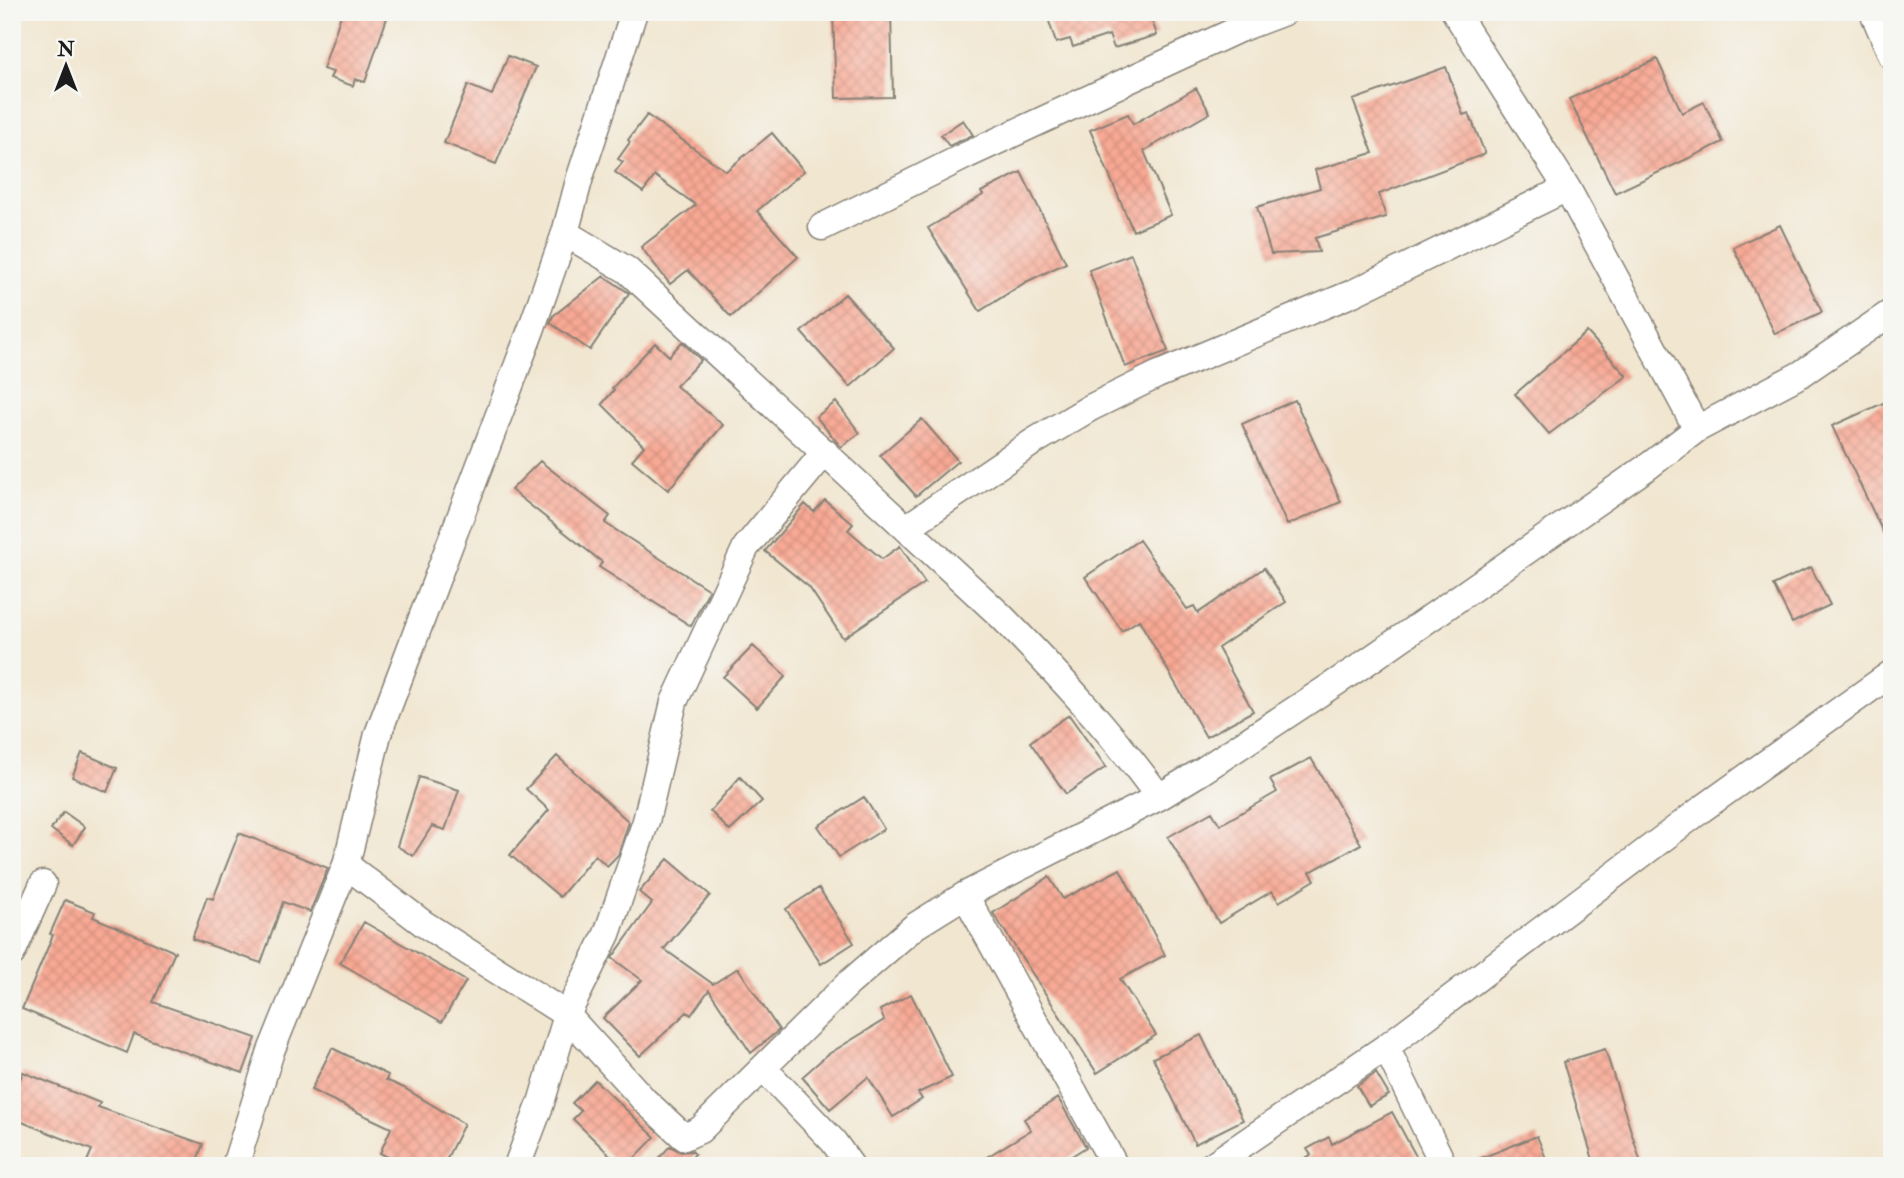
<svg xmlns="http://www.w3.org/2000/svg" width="1904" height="1178" font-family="'IM FELL Double Pica',serif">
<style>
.building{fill:url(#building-cross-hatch)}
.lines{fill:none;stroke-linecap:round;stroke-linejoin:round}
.minor-casing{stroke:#868176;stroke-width:29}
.minor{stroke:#fff;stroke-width:26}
</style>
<defs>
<pattern id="building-cross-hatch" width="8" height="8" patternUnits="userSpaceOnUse" patternTransform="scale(1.75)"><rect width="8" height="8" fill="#f8a994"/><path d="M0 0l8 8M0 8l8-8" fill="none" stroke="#d4917f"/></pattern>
</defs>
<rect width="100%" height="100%" fill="#f6f6f2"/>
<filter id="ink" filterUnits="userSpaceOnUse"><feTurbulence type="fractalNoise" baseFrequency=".0143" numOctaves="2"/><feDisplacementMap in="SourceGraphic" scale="14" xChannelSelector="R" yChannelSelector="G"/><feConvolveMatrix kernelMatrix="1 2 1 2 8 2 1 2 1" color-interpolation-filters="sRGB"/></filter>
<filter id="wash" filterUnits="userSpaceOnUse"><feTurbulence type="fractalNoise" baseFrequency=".00686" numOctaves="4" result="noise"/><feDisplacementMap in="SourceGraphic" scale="28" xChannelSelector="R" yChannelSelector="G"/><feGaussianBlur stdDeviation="1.57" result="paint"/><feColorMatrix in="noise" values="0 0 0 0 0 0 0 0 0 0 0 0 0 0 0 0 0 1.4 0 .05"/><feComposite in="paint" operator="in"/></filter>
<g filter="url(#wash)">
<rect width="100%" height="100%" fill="#f1e6d0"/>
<g id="blocks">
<path class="building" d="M 342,12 L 389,12 L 365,82 L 355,79 L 353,86 L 330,78 L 333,72 L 323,69 Z
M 891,12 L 893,97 L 836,98 L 833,13 Z
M 1046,12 L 1165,12 L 1166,17 L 1152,21 L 1157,35 L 1114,48 L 1109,35 L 1073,47 L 1070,39 L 1056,43 Z
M 508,56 L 536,67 L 496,164 L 444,143 L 468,85 L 492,95 Z
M 1657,59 L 1682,113 L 1704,102 L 1723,142 L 1615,193 L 1569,99 Z
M 1446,67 L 1463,115 L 1469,113 L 1485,154 L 1379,194 L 1386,217 L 1315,238 L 1319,252 L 1271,254 L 1257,207 L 1320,188 L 1315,170 L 1373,153 L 1353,100 Z
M 1196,88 L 1210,113 L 1144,151 L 1171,215 L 1133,231 L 1090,130 L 1128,114 L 1133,124 Z
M 647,115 L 726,171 L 772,133 L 804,171 L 757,211 L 798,257 L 731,317 L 688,270 L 670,284 L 641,247 L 696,205 L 655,176 L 643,192 L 615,172 L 623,162 L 618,159 L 630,142 L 628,140 Z
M 963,120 L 973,135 L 949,146 L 941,135 Z
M 1021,172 L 1066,263 L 1026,282 L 980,311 L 928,228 L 983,195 L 981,192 Z
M 1780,225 L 1822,312 L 1775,334 L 1733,247 Z
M 1131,254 L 1168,351 L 1125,367 L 1089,270 Z
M 604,276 L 629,293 L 590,350 L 550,323 L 553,316 Z
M 845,294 L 894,348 L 850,387 L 801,332 Z
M 1587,332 L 1627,376 L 1549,434 L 1515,394 Z
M 682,342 L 701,360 L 676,386 L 723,425 L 668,490 L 632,460 L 644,446 L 602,404 L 614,390 L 612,388 L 655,343 L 669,356 Z
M 1892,399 L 1892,551 L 1832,426 Z
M 1295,400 L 1341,502 L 1287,525 L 1242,424 Z
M 836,402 L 860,433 L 841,447 L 816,417 Z
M 922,419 L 958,461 L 916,496 L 880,455 Z
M 540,461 L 610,516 L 605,523 L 709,590 L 691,626 L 599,567 L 602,562 L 511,490 Z
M 825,500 L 853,524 L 848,530 L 882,559 L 900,546 L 925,583 L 843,638 L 809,587 L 765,551 L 805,504 L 814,512 Z
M 1139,540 L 1187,609 L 1194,606 L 1198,613 L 1264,568 L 1286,602 L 1218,648 L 1253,711 L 1206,737 L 1139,620 L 1122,631 L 1085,577 Z
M 1811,567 L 1830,605 L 1792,623 L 1773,585 Z
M 753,646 L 786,676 L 757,708 L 723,677 Z
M 1069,715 L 1106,767 L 1066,794 L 1030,742 Z
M 82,753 L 117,768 L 107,792 L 72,777 Z
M 557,756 L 629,822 L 618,855 L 607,866 L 595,855 L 560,897 L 510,855 L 549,810 L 526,789 Z
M 1311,758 L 1361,844 L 1310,872 L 1315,880 L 1279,902 L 1272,891 L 1219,923 L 1168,837 L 1212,812 L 1220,825 L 1277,792 L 1270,780 Z
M 419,777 L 459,790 L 445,830 L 432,826 L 413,856 L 397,846 Z
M 740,777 L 762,801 L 730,831 L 710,811 Z
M 864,797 L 884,829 L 839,857 L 818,826 Z
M 64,812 L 85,827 L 73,845 L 51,829 Z
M 239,833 L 328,868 L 310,912 L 283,902 L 261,963 L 192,939 L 207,897 L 213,899 Z
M 668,859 L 710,895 L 664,949 L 713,984 L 738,968 L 779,1030 L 751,1053 L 709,990 L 691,1015 L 687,1012 L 640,1056 L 603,1018 L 642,980 L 612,958 L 652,903 L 639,892 Z
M 1120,869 L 1165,955 L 1120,979 L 1156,1035 L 1097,1073 L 993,913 L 1049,877 L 1063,899 Z
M 819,888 L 854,943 L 821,964 L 786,909 Z
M 65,900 L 95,912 L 93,917 L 175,952 L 153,1002 L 256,1038 L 243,1073 L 134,1034 L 127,1053 L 22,1009 L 53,935 L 50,934 Z
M 364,922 L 466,981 L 442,1022 L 340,963 Z
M 911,994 L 952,1077 L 918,1093 L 922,1099 L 893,1117 L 868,1077 L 830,1109 L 802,1077 L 827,1055 L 884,1020 L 880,1010 Z
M 1201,1035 L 1243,1120 L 1195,1144 L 1153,1058 Z
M 332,1048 L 388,1075 L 386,1080 L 404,1088 L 464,1124 L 443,1166 L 385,1166 L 388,1157 L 380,1153 L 391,1128 L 311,1090 Z
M 1605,1049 L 1642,1166 L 1595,1166 L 1563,1062 Z
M 23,1072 L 100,1103 L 98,1107 L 203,1144 L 195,1166 L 85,1166 L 92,1150 L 12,1118 L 12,1099 Z
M 1376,1073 L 1389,1095 L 1369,1106 L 1357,1086 Z
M 595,1080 L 655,1137 L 627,1166 L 621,1166 L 573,1119 L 581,1111 L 572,1103 Z
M 1058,1098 L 1086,1147 L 1056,1166 L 972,1166 L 1031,1130 L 1024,1119 Z
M 1392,1112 L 1417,1158 L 1402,1166 L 1291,1166 L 1311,1155 L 1307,1149 L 1329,1137 L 1332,1144 Z
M 1537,1136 L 1549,1166 L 1466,1166 L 1466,1164 Z
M 670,1146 L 681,1152 L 692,1151 L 695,1154 L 685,1166 L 652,1166 Z"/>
</g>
</g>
<g filter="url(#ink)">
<use href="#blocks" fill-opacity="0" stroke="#868176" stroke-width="2"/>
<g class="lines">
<defs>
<path id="minor" d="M 634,12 L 580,177 L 565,233 L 627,270 L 1001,616 C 1057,673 1111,731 1159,797 L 1202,771 L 1361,666 L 1650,465 L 1697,429 L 1801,374 L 1892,312
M 1455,12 L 1567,188 L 1697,429
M 1873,12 L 1892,56
M 822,227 L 967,155 L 1239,29 L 1284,12
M 906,528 L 1033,442 L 1090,408 L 1157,375 L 1353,293 L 1567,188
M 346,865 L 424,924 L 567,1015 L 645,1101 L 684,1137 L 700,1130 L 848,984 L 915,926 L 965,895 L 1159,797
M 965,895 L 1115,1166
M 12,953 L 43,884
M 764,1069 L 833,1141 L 851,1166
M 235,1166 L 271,1051 L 346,865 L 378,734 L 531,330 L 565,233
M 517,1166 L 541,1103 L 567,1015 L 607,934 L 646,821 L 674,702 L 746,547 L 825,452
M 1211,1166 L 1386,1047
M 1444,1166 L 1386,1047 L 1702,809 L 1892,673"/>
</defs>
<use href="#minor" class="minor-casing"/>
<use href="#minor" class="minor"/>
</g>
</g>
<rect width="1904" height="1178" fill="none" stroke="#f6f6f2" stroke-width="42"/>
<g transform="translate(66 66)" stroke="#f6f6f2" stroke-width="5" paint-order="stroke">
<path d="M0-5L12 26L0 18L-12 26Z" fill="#1c1c1c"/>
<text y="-10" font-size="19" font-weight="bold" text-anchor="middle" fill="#1c1c1c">N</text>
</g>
</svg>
